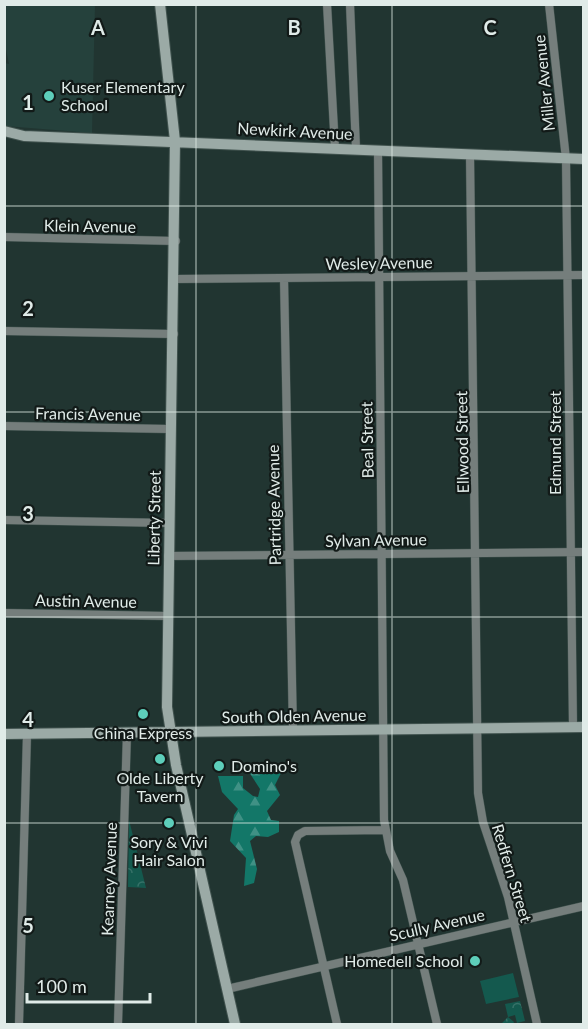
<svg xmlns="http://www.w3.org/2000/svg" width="588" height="1029" font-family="Lato,sans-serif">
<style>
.built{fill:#25413c}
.forest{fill:url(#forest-firs)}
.park{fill:url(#park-crowns)}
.garden{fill:#14594e}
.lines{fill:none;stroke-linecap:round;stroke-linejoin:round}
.street-casing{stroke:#40524e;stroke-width:9}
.secondary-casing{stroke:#40524e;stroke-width:12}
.street{stroke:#757e7c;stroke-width:8}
.secondary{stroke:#9baaa6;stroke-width:10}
.grid{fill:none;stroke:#e0ebe8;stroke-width:1.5;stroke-opacity:0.55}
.poi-dot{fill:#5dceba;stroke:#121a18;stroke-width:2}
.labels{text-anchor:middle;stroke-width:4.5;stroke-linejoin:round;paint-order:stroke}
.street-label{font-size:16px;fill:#e0ebe8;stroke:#121a18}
.poi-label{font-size:16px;fill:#e0ebe8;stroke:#121a18}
.grid-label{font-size:20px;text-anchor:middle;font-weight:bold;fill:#e0ebe8;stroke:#121a18;stroke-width:4.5;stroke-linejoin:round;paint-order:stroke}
</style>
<defs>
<pattern id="forest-firs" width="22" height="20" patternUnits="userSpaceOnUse" patternTransform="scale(1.5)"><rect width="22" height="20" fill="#137768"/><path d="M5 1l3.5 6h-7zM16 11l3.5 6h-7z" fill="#409185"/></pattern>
<pattern id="park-crowns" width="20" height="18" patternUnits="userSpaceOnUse" patternTransform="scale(1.5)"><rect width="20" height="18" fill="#14594e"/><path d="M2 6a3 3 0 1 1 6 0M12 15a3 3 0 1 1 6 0" fill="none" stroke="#367168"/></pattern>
</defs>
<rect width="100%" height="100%" fill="#213531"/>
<path class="built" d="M 5,5 L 95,5 L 92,133 L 5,126 L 5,63 L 9,64 L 5,45 Z"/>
<path class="forest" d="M 276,766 L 283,769 L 275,785 L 280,795 L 267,811 L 271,820 L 279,821 L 279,832 L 268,837 L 256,836 L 250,841 L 257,869 L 254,883 L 244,886 L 246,858 L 230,841 L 234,815 L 238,809 L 222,792 L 218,776 L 243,776 L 243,788 L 253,796 L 258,797 L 260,789 L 249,772 L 254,769 Z"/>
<path class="park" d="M 129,820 L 146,888 L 128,887 Z
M 520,1001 L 525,1021 L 517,1023 L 515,1015 L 508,1017 L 514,1022 L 513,1024 L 502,1023 L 508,1017 L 505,1004 Z"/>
<path class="garden" d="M 513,973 L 519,997 L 486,1004 L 480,981 Z"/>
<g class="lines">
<defs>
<path id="street" d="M 327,4 L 335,148
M 350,4 L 356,149
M 549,4 L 566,159 L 573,727
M 378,150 L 384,820 L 390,851 L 403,880 L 437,1024
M 470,154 L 478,793 L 483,822 L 508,897 L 537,1024
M 4,237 L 176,241
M 284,278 L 293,731
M 175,279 L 584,275
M 4,331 L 174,334
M 4,426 L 170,429
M 4,520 L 169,523
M 168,556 L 584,552
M 4,613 L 168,616
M 227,989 L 584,906
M 19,1024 L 27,734
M 118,1024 L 127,733
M 337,1024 L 295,842 L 298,835 L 305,831 L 385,830"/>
<path id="secondary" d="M 160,4 L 175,141 L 167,707 L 176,765 L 235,1024
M 4,131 L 24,136 L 584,159
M 4,734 L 584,727"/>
</defs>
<use href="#street" class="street-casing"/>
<use href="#secondary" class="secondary-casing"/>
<use href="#street" class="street"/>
<use href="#secondary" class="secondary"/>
</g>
<path class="grid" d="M 196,4 L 196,1024M 392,4 L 392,1024M 4,206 L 584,206M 4,412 L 584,412M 4,617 L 584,617M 4,823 L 584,823"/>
<g class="poi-dot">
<circle cx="49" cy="96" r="6"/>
<circle cx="143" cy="714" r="6"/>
<circle cx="160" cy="759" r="6"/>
<circle cx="219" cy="766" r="6"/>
<circle cx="169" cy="823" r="6"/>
<circle cx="475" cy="961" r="6"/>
</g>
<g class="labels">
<g class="street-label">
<text transform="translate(544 83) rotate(-96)" y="6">Miller Avenue</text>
<text transform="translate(295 131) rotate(3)" y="6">Newkirk Avenue</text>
<text transform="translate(90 226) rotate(1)" y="6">Klein Avenue</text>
<text transform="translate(379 263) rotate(-1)" y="6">Wesley Avenue</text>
<text transform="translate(88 414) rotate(1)" y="6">Francis Avenue</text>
<text transform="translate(367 440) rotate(-91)" y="6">Beal Street</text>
<text transform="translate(462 442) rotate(-91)" y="6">Ellwood Street</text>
<text transform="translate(555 443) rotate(-90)" y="6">Edmund Street</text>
<text transform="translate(274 505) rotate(-91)" y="6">Partridge Avenue</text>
<text transform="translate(154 518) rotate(-89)" y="6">Liberty Street</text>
<text transform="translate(376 540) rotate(-1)" y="6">Sylvan Avenue</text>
<text transform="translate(86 601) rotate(1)" y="6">Austin Avenue</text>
<text transform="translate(294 716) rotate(-1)" y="6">South Olden Avenue</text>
<text transform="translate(512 873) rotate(73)" y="6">Redfern Street</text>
<text transform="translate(109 879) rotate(-88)" y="6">Kearney Avenue</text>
<text transform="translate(437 925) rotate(-13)" y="6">Scully Avenue</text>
</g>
<g class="poi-label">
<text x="61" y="93" text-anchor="start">Kuser Elementary<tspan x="61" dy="18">School</tspan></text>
<text x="143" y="739">China Express</text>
<text x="231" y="772" text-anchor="start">Domino's</text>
<text x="160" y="784">Olde Liberty<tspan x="160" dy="18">Tavern</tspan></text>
<text x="169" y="848">Sory &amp; Vivi<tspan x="169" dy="18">Hair Salon</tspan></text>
<text x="463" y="967" text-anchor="end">Homedell School</text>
</g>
</g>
<g class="grid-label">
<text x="98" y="35">A</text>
<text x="294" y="35">B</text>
<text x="490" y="35">C</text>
<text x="28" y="110">1</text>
<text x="28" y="316">2</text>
<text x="28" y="521">3</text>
<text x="28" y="727">4</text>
<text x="28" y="933">5</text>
</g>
<rect width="588" height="1029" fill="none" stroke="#e0ebe8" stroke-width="12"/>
<path d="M27 993v9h123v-9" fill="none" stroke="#e0ebe8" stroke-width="3"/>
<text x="36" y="993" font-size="18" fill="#e0ebe8" stroke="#121a18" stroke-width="4.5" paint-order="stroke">100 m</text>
</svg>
